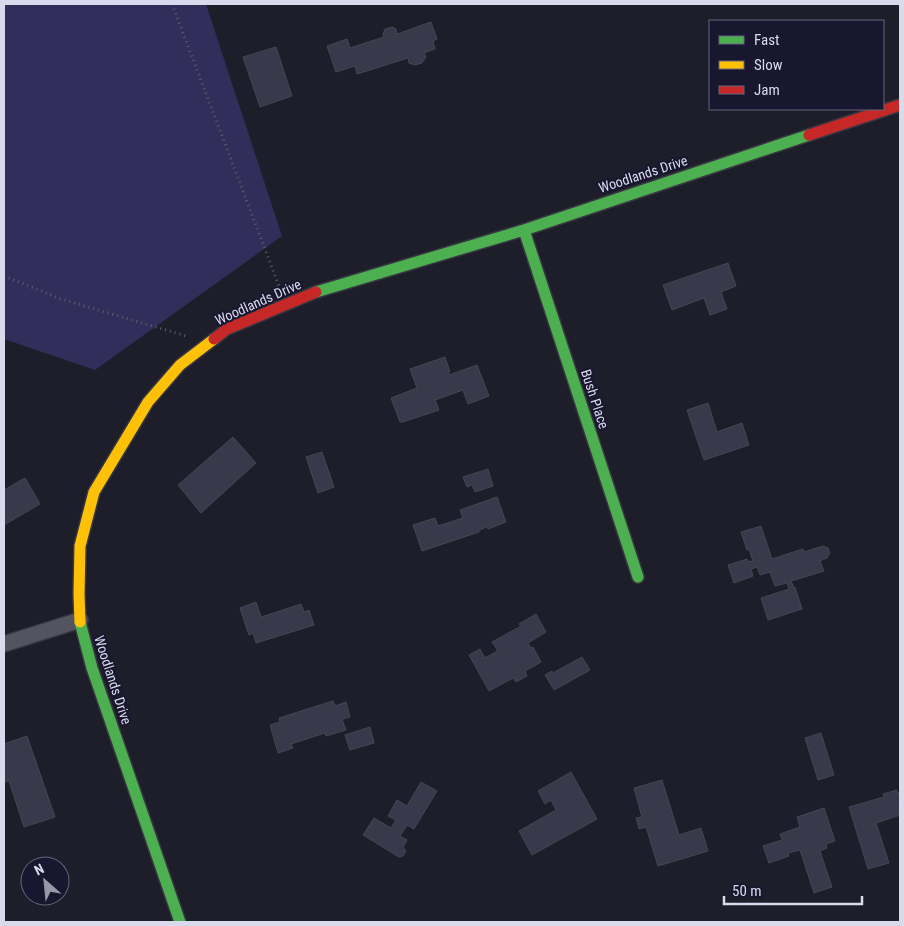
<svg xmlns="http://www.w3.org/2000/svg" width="904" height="926" font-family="'Roboto Condensed',sans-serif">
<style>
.green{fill:#322e5b}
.building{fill:#3a384b;stroke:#464651}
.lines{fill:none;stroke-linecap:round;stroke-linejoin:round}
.street-casing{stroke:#373741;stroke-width:18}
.fast-casing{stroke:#373741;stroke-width:14}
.slow-casing{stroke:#373741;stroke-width:14}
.jam-casing{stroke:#373741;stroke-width:14}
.path{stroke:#5c5c66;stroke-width:3;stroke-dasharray:1 4;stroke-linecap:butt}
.street{stroke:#545460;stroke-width:15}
.fast{stroke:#4caf50;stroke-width:11}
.slow{stroke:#ffc107;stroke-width:11}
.jam{stroke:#c62828;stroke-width:11}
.labels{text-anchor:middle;stroke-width:4;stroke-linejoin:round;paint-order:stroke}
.street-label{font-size:14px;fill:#dadaec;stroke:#191730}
</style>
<rect width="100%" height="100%" fill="#1e1d2a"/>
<path class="green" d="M 4,4 L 206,4 L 282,236 L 95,370 L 4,339 Z"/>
<path class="building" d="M 431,22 L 437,39 L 433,41 L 435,49 L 424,53 L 426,57 L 422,63 L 415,65 L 409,63 L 408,58 L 357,74 L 355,66 L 336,72 L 327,46 L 347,39 L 350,48 L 384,37 L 383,34 L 385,29 L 392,27 L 396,29 L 397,34 Z
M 276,47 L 292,96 L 260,107 L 243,57 Z
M 728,263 L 736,286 L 721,292 L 727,309 L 710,315 L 704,298 L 672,310 L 663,285 Z
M 445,357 L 450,372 L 448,373 L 449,375 L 477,365 L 489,396 L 468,404 L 463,390 L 435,400 L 439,410 L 403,422 L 400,422 L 391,398 L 417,388 L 410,369 Z
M 708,403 L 717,432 L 742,423 L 749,445 L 704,460 L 687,410 Z
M 233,437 L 256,463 L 201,513 L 178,485 Z
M 322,452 L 334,487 L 318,493 L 306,457 Z
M 488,469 L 493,486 L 475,492 L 472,485 L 467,487 L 463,477 Z
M 25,478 L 40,504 L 4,525 L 4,490 Z
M 497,497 L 506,522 L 488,529 L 487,527 L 479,530 L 479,532 L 422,551 L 413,525 L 435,518 L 438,526 L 463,518 L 460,510 Z
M 761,526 L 772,559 L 803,549 L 804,552 L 823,546 L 828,548 L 830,553 L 827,558 L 820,561 L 824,571 L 791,581 L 794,588 L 795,587 L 802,609 L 768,620 L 761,598 L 789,589 L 787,583 L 775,586 L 770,572 L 760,575 L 757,567 L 751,569 L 753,576 L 734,583 L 728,565 L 747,559 L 749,562 L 753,561 L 749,549 L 747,550 L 741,532 Z
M 256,602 L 261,617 L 301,604 L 304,612 L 309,610 L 314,625 L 256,643 L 253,633 L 249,635 L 240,608 Z
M 536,614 L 546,632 L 528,643 L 531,648 L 533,647 L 541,662 L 525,671 L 527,676 L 516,682 L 513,678 L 489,691 L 469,655 L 480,649 L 485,658 L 498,651 L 492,642 L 521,626 L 519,624 Z
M 582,657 L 590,670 L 554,690 L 545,675 L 552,671 L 553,673 Z
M 333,701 L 335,706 L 346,702 L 350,717 L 342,719 L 346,730 L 326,736 L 325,733 L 291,744 L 293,748 L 278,753 L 270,725 L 280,722 L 279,718 Z
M 370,727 L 374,743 L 350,750 L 345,735 Z
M 821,733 L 834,775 L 818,780 L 805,738 Z
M 27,736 L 55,817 L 24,827 L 9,781 L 4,782 L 4,744 Z
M 571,772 L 597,819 L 532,855 L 519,831 L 556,810 L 551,800 L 545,804 L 538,791 Z
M 662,780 L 679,835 L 701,828 L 708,851 L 658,866 L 646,827 L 639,829 L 636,818 L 642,817 L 634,788 Z
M 421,782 L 437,791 L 414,829 L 407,825 L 400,836 L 407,840 L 403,847 L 406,851 L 403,856 L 399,857 L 363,835 L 374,818 L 391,828 L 396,820 L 388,816 L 397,800 L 407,806 Z
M 897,790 L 897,793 L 900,792 L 900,815 L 876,823 L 889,863 L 868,869 L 849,807 L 884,797 L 883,794 Z
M 824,808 L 835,841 L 826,844 L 827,848 L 820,851 L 832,887 L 814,893 L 800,850 L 788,853 L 789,856 L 769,863 L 763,846 L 782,840 L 780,834 L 800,827 L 797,817 Z"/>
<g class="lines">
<defs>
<path id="street" d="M 4,644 L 80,620"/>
<path id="fast" d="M 524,230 L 638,577
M 316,292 L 524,230 L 809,135
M 80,622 L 92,668 L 180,922"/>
<path id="slow" d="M 80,622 L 79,594 L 80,546 L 94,492 L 148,402 L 180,365 L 214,339"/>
<path id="jam" d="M 809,135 L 900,105
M 214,339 L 227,329 L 316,292"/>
</defs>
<use href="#street" class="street-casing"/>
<use href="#fast" class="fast-casing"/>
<use href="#slow" class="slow-casing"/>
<use href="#jam" class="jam-casing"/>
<path class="path" d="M 172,4 L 279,286
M 4,276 L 61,299 L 186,336"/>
<use href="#street" class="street"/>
<use href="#fast" class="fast"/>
<use href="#slow" class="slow"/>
<use href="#jam" class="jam"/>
</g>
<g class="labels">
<g class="street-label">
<text transform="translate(643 174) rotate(-18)" y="5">Woodlands Drive</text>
<text transform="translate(258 302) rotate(-24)" y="5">Woodlands Drive</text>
<text transform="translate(595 399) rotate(72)" y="5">Bush Place</text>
<text transform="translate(113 680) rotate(72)" y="5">Woodlands Drive</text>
</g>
</g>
<rect width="904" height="926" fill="none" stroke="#dadaec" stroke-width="10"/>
<rect x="709" y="20" width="175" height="90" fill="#191730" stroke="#66657b"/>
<rect x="719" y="36" width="25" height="8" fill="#4caf50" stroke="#66657b"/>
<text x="754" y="45" font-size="15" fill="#dadaec">Fast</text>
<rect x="719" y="61" width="25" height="8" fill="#ffc107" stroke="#66657b"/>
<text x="754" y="70" font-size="15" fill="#dadaec">Slow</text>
<rect x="719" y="86" width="25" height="8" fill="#c62828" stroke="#66657b"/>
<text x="754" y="95" font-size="15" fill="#dadaec">Jam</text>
<g transform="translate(45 881) rotate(333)"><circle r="24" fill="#191730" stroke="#66657b"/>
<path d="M0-4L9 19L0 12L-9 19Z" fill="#9898a8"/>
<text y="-8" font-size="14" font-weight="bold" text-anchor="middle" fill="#dadaec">N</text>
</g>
<path d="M724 896v8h138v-8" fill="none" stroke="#dadaec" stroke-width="2.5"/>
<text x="732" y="896" font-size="15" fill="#dadaec" stroke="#191730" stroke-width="4" paint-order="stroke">50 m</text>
</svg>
